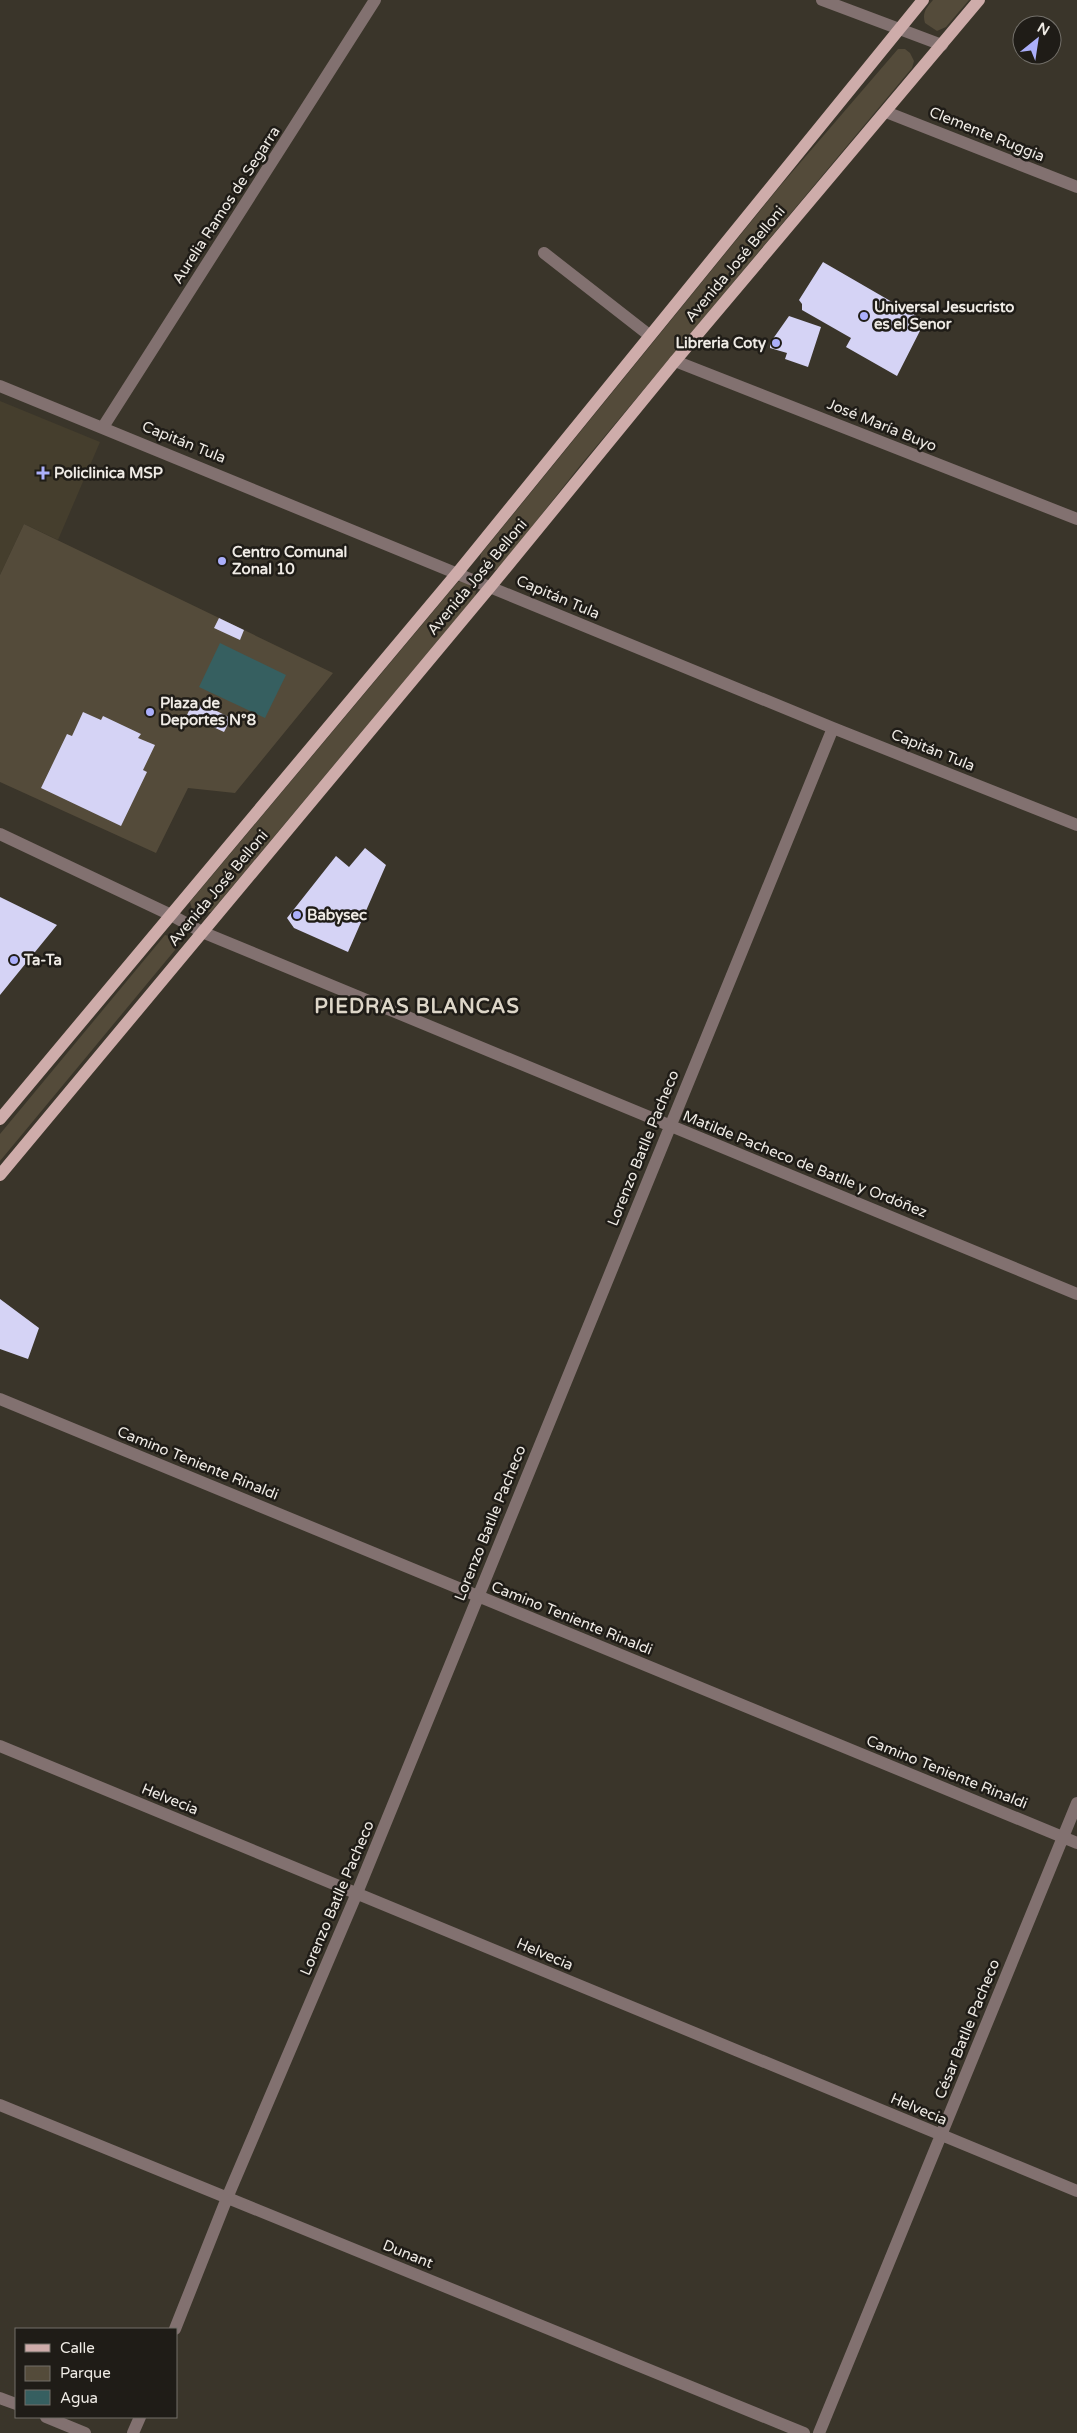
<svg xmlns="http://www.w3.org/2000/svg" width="1077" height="2433" font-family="'Varela Round',sans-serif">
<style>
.built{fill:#453e2d}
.green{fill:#544b3a}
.water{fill:#365f60}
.building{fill:#d5d3f5}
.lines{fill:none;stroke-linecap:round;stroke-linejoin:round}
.minor{stroke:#827170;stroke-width:12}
.major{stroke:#ceacaa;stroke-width:12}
.poi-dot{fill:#abaffb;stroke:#1f1c17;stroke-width:2}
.labels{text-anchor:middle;stroke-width:5;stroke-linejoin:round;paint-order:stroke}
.street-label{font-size:15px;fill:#efebe5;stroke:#1f1c17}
.poi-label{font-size:15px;font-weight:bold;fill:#efebe5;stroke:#1f1c17;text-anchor:start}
.district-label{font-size:20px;font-weight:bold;letter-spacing:1px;fill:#ddd6c8;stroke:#1f1c17}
</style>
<rect width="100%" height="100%" fill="#3a352a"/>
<path class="built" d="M 0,401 L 100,442 L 58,540 L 24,524 L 0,575 Z"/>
<path class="green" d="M 933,0 L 969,0 L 946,27 L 937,31 L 925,23 C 922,13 926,8 933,0 Z
M 898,49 L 905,49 L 910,53 L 914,61 L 912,68 L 579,467 L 500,567 L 495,570 L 480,560 L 481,554 L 781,185 Z
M 24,524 L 333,673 L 235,793 L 188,788 L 156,853 L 0,782 L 0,575 Z
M 463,580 L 476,591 L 475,596 L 211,912 L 200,914 L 192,909 L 190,902 L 458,582 Z
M 165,935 L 173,937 L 177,944 L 175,950 L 0,1161 L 0,1134 Z"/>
<path class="water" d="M 220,643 L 286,675 L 265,718 L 199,687 Z"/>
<path class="building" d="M 823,262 L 925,321 L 897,376 L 846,347 L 851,338 L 802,310 L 802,304 L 799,300 Z
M 789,316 L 821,327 L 808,367 L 785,359 L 787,353 L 770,348 L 770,343 Z
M 219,618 L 244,630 L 240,640 L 214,628 Z
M 194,700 L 231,718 L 224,732 L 187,715 Z
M 83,712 L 101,720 L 103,716 L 141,734 L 138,738 L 155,745 L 143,770 L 147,772 L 121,826 L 41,788 L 67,734 L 72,736 Z
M 365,848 L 386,865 L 348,952 L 294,928 L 287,918 L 336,856 L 349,867 Z
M 0,897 L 57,925 L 0,995 Z
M 0,1299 L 39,1328 L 28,1359 L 0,1349 Z"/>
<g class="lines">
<path class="minor" d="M 822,0 L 942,45
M 886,112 L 1077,187
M 544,253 L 649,335
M 675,361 L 1077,519
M 0,386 L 833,728 L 1077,825
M 103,427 L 375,0
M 0,834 L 171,915 L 202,932 L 1077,1294
M 0,1399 L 1077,1843
M 0,1746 L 1077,2191
M 0,2105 L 804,2433
M 175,2329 L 227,2198 L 357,1893 L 833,728
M 0,2398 L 16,2404
M 46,2417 L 85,2433
M 133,2433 L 140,2417
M 819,2433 L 1077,1803"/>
<path class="major" d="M 0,1119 L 458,572 L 923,0
M 0,1175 L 491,586 L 675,361 L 979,0"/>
</g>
<g class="poi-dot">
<circle cx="864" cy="316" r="5"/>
<circle cx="776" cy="343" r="5"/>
<path d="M40.5 465.5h5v5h5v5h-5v5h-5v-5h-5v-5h5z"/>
<circle cx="222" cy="561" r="5"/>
<circle cx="150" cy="712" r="5"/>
<circle cx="297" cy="915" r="5"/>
<circle cx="14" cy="960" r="5"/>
</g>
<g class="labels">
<g class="street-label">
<text transform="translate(987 134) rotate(22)" y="5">Clemente Ruggia</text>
<text transform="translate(226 205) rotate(-57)" y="5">Aurelia Ramos de Segarra</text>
<text transform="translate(735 264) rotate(-50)" y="5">Avenida José Belloni</text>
<text transform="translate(882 425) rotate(22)" y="5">José María Buyo</text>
<text transform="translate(184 442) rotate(22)" y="5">Capitán Tula</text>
<text transform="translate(477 577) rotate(-50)" y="5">Avenida José Belloni</text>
<text transform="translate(558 597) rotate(23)" y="5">Capitán Tula</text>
<text transform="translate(933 750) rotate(22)" y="5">Capitán Tula</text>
<text transform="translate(218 888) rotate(-50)" y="5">Avenida José Belloni</text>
<text transform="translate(643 1148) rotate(-68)" y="5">Lorenzo Batlle Pacheco</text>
<text transform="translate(805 1164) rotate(22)" y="5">Matilde Pacheco de Batlle y Ordóñez</text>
<text transform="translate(198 1463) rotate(22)" y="5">Camino Teniente Rinaldi</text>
<text transform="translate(490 1523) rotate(-68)" y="5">Lorenzo Batlle Pacheco</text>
<text transform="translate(572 1618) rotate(22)" y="5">Camino Teniente Rinaldi</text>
<text transform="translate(947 1772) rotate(22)" y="5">Camino Teniente Rinaldi</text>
<text transform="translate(170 1799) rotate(22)" y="5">Helvecia</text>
<text transform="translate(337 1898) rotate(-67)" y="5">Lorenzo Batlle Pacheco</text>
<text transform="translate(545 1954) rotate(23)" y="5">Helvecia</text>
<text transform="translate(967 2029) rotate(-68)" y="5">César Batlle Pacheco</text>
<text transform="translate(919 2109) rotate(23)" y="5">Helvecia</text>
<text transform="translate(408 2254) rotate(22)" y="5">Dunant</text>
</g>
<g class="poi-label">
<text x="874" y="312">Universal Jesucristo<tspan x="874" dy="17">es el Senor</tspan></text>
<text x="766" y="348" text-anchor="end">Libreria Coty</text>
<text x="54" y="478">Policlinica MSP</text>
<text x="232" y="557">Centro Comunal<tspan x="232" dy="17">Zonal 10</tspan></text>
<text x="160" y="708">Plaza de<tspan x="160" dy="17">Deportes N°8</tspan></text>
<text x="307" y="920">Babysec</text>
<text x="24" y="965">Ta-Ta</text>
</g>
<g class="district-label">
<text x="417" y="1013">PIEDRAS BLANCAS</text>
</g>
</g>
<rect x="15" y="2328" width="162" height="90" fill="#1f1c17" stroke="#726f69"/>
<rect x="25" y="2344" width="25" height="8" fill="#ceacaa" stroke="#726f69"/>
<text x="60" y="2353" font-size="15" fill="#efebe5">Calle</text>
<rect x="25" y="2366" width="25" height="15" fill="#544b3a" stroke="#726f69"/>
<text x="60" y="2378" font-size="15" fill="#efebe5">Parque</text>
<rect x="25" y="2390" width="25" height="15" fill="#365f60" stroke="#726f69"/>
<text x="60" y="2403" font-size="15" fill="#efebe5">Agua</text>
<g transform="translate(1037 40) rotate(30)"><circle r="24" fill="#1f1c17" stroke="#726f69"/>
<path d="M0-4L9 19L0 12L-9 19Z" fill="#abaffb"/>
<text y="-8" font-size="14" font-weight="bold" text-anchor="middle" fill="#efebe5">N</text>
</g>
</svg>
